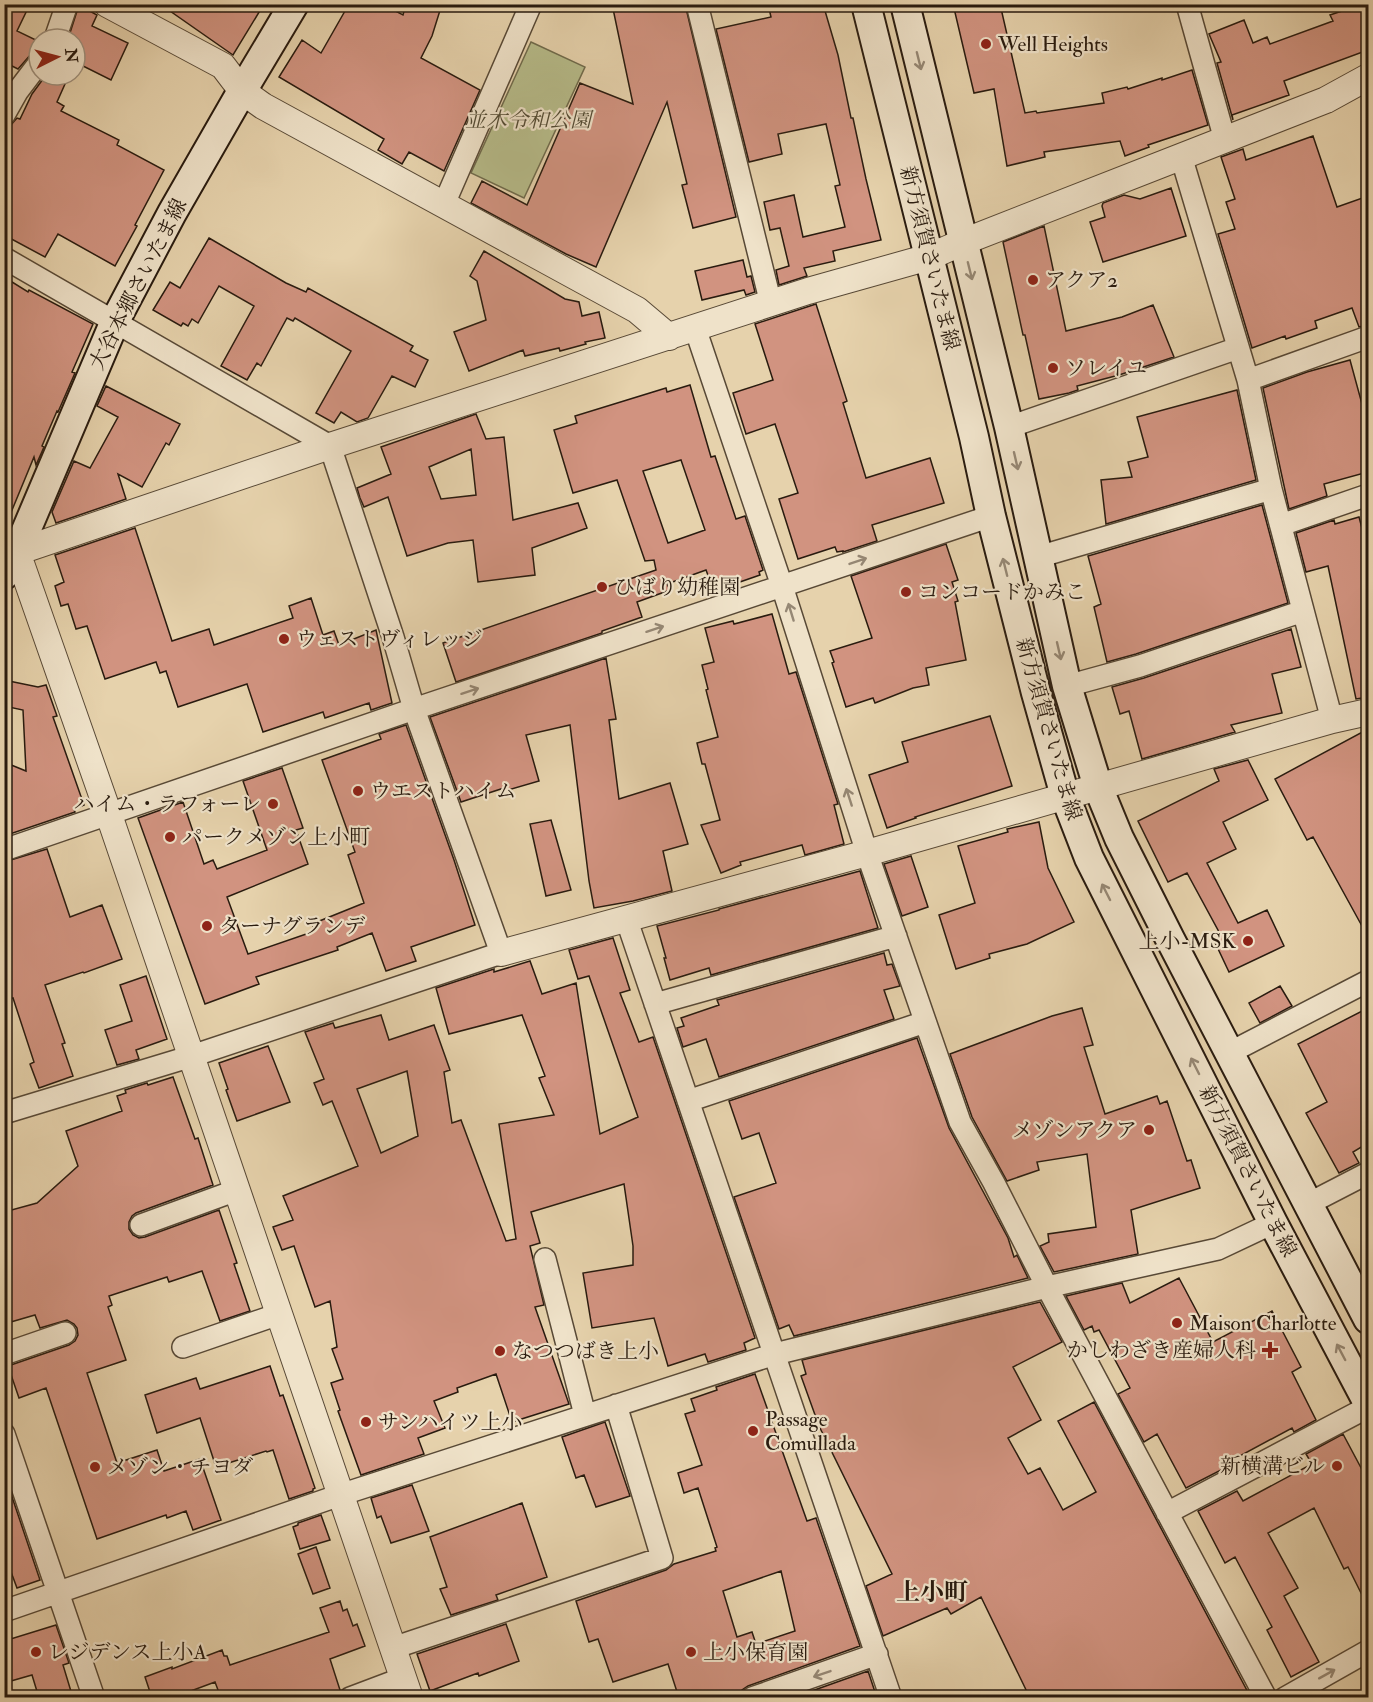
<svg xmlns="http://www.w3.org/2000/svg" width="1373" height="1702" font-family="'IM FELL Double Pica','Noto Serif JP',serif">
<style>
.green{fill:#b6bb89;stroke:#706b4c;stroke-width:1.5}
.building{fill:#d19380;stroke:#291b0f;stroke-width:1.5;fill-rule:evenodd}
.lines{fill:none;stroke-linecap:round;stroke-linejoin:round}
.minor-casing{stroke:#584936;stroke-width:24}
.tertiary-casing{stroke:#584936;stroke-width:28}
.secondary-casing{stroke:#291b0f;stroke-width:32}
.minor{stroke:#efe2c9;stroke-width:21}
.tertiary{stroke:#efe2c9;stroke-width:26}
.secondary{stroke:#efe2c9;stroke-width:28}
.oneway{stroke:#968875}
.poi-dot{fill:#8f2418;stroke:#efe2c9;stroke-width:2}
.labels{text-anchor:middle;stroke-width:4.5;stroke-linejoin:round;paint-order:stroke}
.poi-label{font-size:21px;fill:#291b0f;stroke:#efe2c9;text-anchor:start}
.park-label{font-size:21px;font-style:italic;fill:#534b34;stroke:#efe2c9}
.street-label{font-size:21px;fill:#291b0f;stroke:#efe2c9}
.quarter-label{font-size:24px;font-weight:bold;fill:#291b0f;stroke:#efe2c9}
</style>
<rect width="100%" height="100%" fill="#e6d2ac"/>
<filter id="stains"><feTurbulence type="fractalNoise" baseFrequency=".00333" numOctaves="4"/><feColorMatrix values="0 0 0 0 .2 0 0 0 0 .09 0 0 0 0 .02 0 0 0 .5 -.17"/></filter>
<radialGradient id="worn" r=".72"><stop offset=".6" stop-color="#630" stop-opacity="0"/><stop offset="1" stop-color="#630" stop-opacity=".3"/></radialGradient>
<path class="green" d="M 531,42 L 585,67 L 524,198 L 471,173 Z"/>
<path class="building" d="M 4,4 L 30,4 L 17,31 L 38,41 L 32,53 L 18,69 L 4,62 Z
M 160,4 L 264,4 L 233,55 Z
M 349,4 L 382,4 L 403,15 L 406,4 L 442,4 L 432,36 L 421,58 L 480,90 L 444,171 L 409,152 L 402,164 L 378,150 L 384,139 L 279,77 L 302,40 L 321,53 Z
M 612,4 L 685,4 L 736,217 L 693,228 L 682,185 L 687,184 L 667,102 L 596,267 L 566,254 L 471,203 L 482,181 L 527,205 L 580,83 L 633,104 Z
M 768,4 L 823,4 L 838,55 L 851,118 L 853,118 L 866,179 L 881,240 L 833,251 L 835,261 L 804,268 L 807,276 L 779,285 L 776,270 L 789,266 L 780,228 L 770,230 L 764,202 L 794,195 L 803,237 L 845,227 L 835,186 L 840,185 L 826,124 L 778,134 L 782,154 L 749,162 L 716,29 L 771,17 Z
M 953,4 L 1000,4 L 1025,113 L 1036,111 L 1037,113 L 1104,103 L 1102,93 L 1127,87 L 1128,89 L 1162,78 L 1162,80 L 1192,70 L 1208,125 L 1148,145 L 1149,147 L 1125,156 L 1120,141 L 1044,152 L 1045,157 L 1007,166 L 994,89 L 974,93 Z
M 1363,4 L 1368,21 L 1368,50 L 1284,81 L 1289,95 L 1232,115 L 1233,120 L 1217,63 L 1221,62 L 1209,34 L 1244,20 L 1253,43 L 1267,37 L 1270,44 L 1333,21 L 1330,15 Z
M 79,5 L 97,15 L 92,26 L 128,43 L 111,80 L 75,62 L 75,39 L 68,39 Z
M 46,75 L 69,75 L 57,102 L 64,106 L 61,111 L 119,140 L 117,145 L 164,170 L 135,225 L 137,226 L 115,266 L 58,234 L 45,257 L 4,235 L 4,137 L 10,126 L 17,118 L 20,119 L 32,94 Z
M 1313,136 L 1337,207 L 1368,196 L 1368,325 L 1359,327 L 1352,308 L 1315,321 L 1317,328 L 1286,339 L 1285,336 L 1252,348 L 1218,234 L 1235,229 L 1226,202 L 1235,199 L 1221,157 L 1243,149 L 1246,160 Z
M 1171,188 L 1186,236 L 1103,262 L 1090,222 L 1105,217 L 1102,206 L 1103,203 L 1124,195 L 1140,199 Z
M 1044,226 L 1066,331 L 1122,317 L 1153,305 L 1174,357 L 1119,375 L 1077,386 L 1078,390 L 1069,393 L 1039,399 L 1025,335 L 1023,335 L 1003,242 Z
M 209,238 L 286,283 L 306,292 L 308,288 L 413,346 L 410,351 L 428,360 L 415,387 L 392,376 L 368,418 L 357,422 L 341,412 L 334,423 L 316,413 L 351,351 L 295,318 L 293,321 L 287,318 L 261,366 L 257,363 L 247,380 L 221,366 L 254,306 L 219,286 L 198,323 L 192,319 L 188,326 L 183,323 L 181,326 L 153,310 L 170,282 L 180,288 Z
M 484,251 L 565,299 L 579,302 L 582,316 L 599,312 L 605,338 L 585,342 L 586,344 L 560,351 L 559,348 L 525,356 L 523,350 L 469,371 L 454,332 L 486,320 L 477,281 L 470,276 Z
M 743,260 L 747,277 L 751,276 L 755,292 L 746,295 L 744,290 L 702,300 L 695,271 Z
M 4,277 L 28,292 L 29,290 L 93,324 L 72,372 L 75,373 L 58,412 L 57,411 L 42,446 L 44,447 L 36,465 L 34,457 L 5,527 Z
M 816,304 L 847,401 L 843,403 L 866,478 L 930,458 L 944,503 L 872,525 L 877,541 L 843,552 L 843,551 L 837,552 L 835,547 L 798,559 L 779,499 L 798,493 L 775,424 L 746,434 L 733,393 L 773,380 L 755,324 Z
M 1350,360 L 1368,426 L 1368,472 L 1324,484 L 1327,496 L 1289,509 L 1263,388 L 1307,372 Z
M 690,385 L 711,457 L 715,456 L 736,519 L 745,516 L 763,570 L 759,572 L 760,575 L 714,591 L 706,570 L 667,584 L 670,590 L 637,602 L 642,617 L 602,631 L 602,633 L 456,682 L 443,643 L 656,570 L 654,560 L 645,561 L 617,480 L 573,493 L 554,430 L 577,423 L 575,416 L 666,388 L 667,392 ZM 681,460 L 705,530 L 668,543 L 643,471 Z
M 106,386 L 180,424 L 169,445 L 166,443 L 142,487 L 118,474 L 126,499 L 56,523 L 52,512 L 74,461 L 90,468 L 118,417 L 97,406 Z
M 1237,390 L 1256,480 L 1106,524 L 1101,480 L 1132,477 L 1128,462 L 1148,457 L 1137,417 Z
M 476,414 L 486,439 L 504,437 L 513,520 L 578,503 L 587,528 L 532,548 L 535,575 L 478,582 L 473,540 L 448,543 L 407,556 L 388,497 L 364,507 L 360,498 L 357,488 L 391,474 L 381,447 ZM 471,449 L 476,495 L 441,499 L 429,467 Z
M 1262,505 L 1288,603 L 1136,654 L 1107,662 L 1094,607 L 1101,604 L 1088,556 Z
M 1359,517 L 1368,551 L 1368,697 L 1356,699 L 1328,566 L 1306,572 L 1296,533 L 1334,520 L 1335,524 Z
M 135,528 L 172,641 L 209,629 L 214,645 L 293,618 L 289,606 L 311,598 L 323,635 L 334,631 L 339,645 L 376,630 L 392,703 L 371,710 L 369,703 L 325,718 L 323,712 L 263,732 L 247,684 L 178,707 L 166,671 L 160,673 L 156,662 L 105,679 L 87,626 L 76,629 L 68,604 L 61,606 L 55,586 L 64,582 L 55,555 Z
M 946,544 L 958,580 L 952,582 L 958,601 L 955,602 L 966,660 L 926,668 L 929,685 L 913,688 L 875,703 L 873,698 L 846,707 L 832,663 L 834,662 L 830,651 L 872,638 L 851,576 Z
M 772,614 L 789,674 L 796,672 L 838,804 L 834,805 L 844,844 L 805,855 L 802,845 L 740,862 L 741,865 L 721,873 L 701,825 L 720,820 L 705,764 L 702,764 L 697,743 L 718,737 L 706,690 L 708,689 L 702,665 L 714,662 L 705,628 L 733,621 L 734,624 Z
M 1291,629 L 1301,667 L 1272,674 L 1282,713 L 1231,725 L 1235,732 L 1142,759 L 1129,711 L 1120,714 L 1112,687 L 1144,678 Z
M 606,658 L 616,719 L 609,720 L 619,799 L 670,783 L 688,844 L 663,851 L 672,891 L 633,901 L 594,908 L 589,881 L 570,725 L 526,735 L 539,781 L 508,790 L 507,787 L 461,802 L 430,717 Z
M 4,680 L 38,687 L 46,685 L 57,716 L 53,717 L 84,805 L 74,809 L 75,812 L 4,836 L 4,762 L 26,771 L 23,710 L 4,706 Z
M 990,716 L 1012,786 L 915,817 L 916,818 L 887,828 L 869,775 L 908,762 L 902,742 Z
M 406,725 L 454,860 L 475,925 L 411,947 L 416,961 L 386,971 L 372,933 L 337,947 L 338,950 L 256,977 L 259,984 L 205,1004 L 138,818 L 183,802 L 204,864 L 213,860 L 217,869 L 267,850 L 243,781 L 282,768 L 303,828 L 296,830 L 308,864 L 227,897 L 248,954 L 315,931 L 312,924 L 364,903 L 348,855 L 355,852 L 322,760 L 381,739 L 379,734 Z
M 1368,729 L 1368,937 L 1313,837 L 1307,840 L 1275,779 Z
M 1248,760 L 1268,800 L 1223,822 L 1236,849 L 1207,863 L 1238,923 L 1267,910 L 1284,946 L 1229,972 L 1212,936 L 1219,932 L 1187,873 L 1168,882 L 1138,821 L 1219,781 L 1214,769 Z
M 551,820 L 571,890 L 546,896 L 530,824 Z
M 1039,822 L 1048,868 L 1074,922 L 1027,944 L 989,954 L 990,958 L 956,969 L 939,915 L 975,903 L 958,846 L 1008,832 L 1007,829 Z
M 47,849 L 70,917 L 102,905 L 122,959 L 84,973 L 83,972 L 45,985 L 65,1043 L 62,1044 L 73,1076 L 39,1088 L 30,1064 L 34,1062 L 13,998 L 4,1000 L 4,862 Z
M 911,856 L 928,907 L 902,916 L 884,864 Z
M 860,871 L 878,928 L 711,975 L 709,968 L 670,980 L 664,958 L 666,958 L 657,926 L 719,910 L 719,909 Z
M 613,938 L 630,990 L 620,993 L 639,1042 L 653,1037 L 755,1338 L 744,1343 L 746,1350 L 708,1362 L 705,1354 L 668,1366 L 654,1318 L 592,1328 L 583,1273 L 633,1265 L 633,1246 L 624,1184 L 531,1212 L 540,1243 L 530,1246 L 544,1305 L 535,1307 L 569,1404 L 512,1422 L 496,1374 L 457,1388 L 458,1392 L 434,1401 L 445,1428 L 418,1438 L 424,1454 L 361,1475 L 338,1411 L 340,1410 L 331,1383 L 343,1379 L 332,1349 L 337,1347 L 330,1301 L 315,1307 L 294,1246 L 282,1250 L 273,1227 L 293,1220 L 283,1196 L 358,1166 L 332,1101 L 323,1105 L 314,1083 L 324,1079 L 305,1032 L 333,1023 L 335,1028 L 381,1015 L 389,1040 L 434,1025 L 450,1070 L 444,1072 L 452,1123 L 461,1120 L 506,1241 L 516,1239 L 499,1124 L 554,1115 L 539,1078 L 545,1076 L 522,1015 L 449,1034 L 436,988 L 494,969 L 494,972 L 530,961 L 542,994 L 576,983 L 600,1134 L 638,1117 L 589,976 L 578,979 L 569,950 ZM 407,1071 L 418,1136 L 381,1153 L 357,1089 Z
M 884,953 L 887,965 L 892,964 L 900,986 L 884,990 L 894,1019 L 719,1077 L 706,1039 L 683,1047 L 677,1028 L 684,1026 L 681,1018 L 719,1005 L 717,1000 Z
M 146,976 L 167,1039 L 136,1050 L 139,1059 L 117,1065 L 105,1030 L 132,1021 L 120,985 Z
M 1280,986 L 1292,1006 L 1260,1023 L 1249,1003 Z
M 1082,1008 L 1093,1045 L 1084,1047 L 1105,1114 L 1157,1096 L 1160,1104 L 1167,1101 L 1187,1161 L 1191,1160 L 1200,1188 L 1131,1210 L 1138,1254 L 1054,1272 L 1040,1246 L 1049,1242 L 1048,1234 L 1096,1227 L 1087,1154 L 1037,1162 L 1039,1170 L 1007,1181 L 972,1117 L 950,1054 L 1052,1016 Z
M 1368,1008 L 1368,1143 L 1353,1152 L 1359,1163 L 1339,1173 L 1306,1113 L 1327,1102 L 1298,1044 Z
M 917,1038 L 949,1128 L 1008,1238 L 1014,1257 L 1017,1255 L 1028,1278 L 794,1336 L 789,1325 L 779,1329 L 734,1197 L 776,1183 L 759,1133 L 742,1139 L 729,1101 Z
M 268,1046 L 290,1102 L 237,1121 L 226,1090 L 228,1089 L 219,1063 Z
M 173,1077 L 195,1139 L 198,1138 L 213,1185 L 136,1213 L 132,1216 L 129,1222 L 129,1229 L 133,1235 L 139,1238 L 145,1237 L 219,1210 L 237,1263 L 234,1264 L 250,1311 L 220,1321 L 202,1271 L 169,1282 L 167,1277 L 109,1296 L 112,1305 L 108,1307 L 126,1360 L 87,1373 L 117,1463 L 157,1450 L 164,1471 L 200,1459 L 221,1520 L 193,1530 L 186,1511 L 167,1518 L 166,1515 L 97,1539 L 46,1388 L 19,1398 L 8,1366 L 69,1345 L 75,1341 L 78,1335 L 77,1328 L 74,1324 L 67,1320 L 40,1328 L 35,1315 L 4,1324 L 4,1212 L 37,1203 L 78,1166 L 66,1131 L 122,1111 L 117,1096 L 126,1093 L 125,1090 L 147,1083 L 148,1085 Z
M 1179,1278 L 1213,1342 L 1272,1311 L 1301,1367 L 1292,1372 L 1316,1420 L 1294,1432 L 1292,1428 L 1223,1465 L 1225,1468 L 1186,1488 L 1157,1434 L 1144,1442 L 1118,1394 L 1130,1388 L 1099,1330 L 1094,1332 L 1092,1326 L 1084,1330 L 1066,1296 L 1122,1283 L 1130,1303 Z
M 1040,1302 L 1062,1342 L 1013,1367 L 1041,1420 L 1008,1438 L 1028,1474 L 1040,1468 L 1063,1510 L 1096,1492 L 1058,1421 L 1094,1402 L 1251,1698 L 1030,1698 L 981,1597 L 951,1614 L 947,1608 L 883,1636 L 866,1586 L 892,1574 L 819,1426 L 801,1376 L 806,1374 L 802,1360 Z
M 270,1366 L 280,1396 L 283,1395 L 315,1488 L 313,1489 L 313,1491 L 289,1499 L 273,1450 L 267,1452 L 266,1451 L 216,1467 L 200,1418 L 157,1433 L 145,1395 L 196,1378 L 200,1389 Z
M 755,1374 L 807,1521 L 816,1518 L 860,1646 L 748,1686 L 742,1690 L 740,1698 L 679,1698 L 668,1664 L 613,1682 L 598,1639 L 589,1642 L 576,1601 L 666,1570 L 674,1564 L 716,1551 L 715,1548 L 717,1547 L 698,1488 L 684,1493 L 678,1473 L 702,1465 L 685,1414 L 695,1411 L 691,1399 L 717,1390 L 716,1387 ZM 781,1571 L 795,1631 L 756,1644 L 752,1632 L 737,1637 L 723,1591 Z
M 605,1422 L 630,1496 L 596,1507 L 584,1475 L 576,1478 L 562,1437 Z
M 1343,1434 L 1368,1481 L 1368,1607 L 1348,1567 L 1344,1569 L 1314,1508 L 1268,1533 L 1298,1588 L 1284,1596 L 1319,1662 L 1291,1677 L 1267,1630 L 1272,1627 L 1235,1557 L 1225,1563 L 1198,1511 L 1237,1491 L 1243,1501 L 1312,1464 L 1306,1454 Z
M 4,1482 L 7,1482 L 40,1580 L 17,1588 L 4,1553 Z
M 412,1485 L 429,1531 L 391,1543 L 381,1516 L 377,1518 L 371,1498 Z
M 522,1503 L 547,1577 L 496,1595 L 498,1600 L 451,1615 L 440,1589 L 447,1587 L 430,1537 Z
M 321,1515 L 330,1540 L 300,1549 L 293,1527 L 298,1525 L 298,1523 Z
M 316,1547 L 330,1588 L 313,1594 L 298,1554 Z
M 340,1601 L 343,1611 L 347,1609 L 353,1626 L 357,1624 L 365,1646 L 330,1659 L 340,1690 L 338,1698 L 221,1698 L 215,1682 L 172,1698 L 152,1698 L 145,1677 L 172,1667 L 172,1669 L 222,1650 L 224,1656 L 227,1656 L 230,1665 L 329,1632 L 320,1608 Z
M 506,1624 L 519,1661 L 479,1676 L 478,1673 L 430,1691 L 417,1654 Z
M 56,1625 L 69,1663 L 63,1665 L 73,1698 L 39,1698 L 32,1675 L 4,1683 L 4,1641 Z
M 868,1671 L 877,1698 L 792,1698 Z"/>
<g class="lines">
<defs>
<path id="minor" d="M 697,4 L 771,304
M 1187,4 L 1225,140
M 55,39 L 67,4
M 4,115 L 17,92 L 39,63
M 1181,156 L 1248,380 L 1271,489 L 1332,720
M 444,204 L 531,4
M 4,258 L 330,446 L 393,637 L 414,709 L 501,953 L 192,1056 L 4,1113
M 695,328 L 782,586 L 867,853 L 960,1122 L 994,1183 L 1047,1287 L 1266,1698
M 1248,380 L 1368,337
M 1009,427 L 1238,348
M 1281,525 L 1368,495
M 1038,557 L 1271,489
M 1067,686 L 1140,666 L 1303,611
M 4,850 L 414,709 L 991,516
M 626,918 L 891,1698
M 655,1004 L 896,936
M 1229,1053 L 1368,981
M 688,1101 L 925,1022
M 1308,1204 L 1368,1173
M 141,1225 L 237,1190
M 545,1259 L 585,1415
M 183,1347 L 279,1314
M 4,1354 L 65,1333
M 4,1434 L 94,1698
M 1167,1513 L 1368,1407
M 4,1611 L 340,1495 L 775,1354 L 1047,1287 L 1218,1249 L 1273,1223
M 393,1648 L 662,1558 L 616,1405
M 350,1698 L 403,1678
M 752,1698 L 877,1654
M 1285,1698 L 1368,1651"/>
<path id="tertiary" d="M 107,4 L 223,66 L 242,91 L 263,106 L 637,310 L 669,337
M 501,953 L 867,853 L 1332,720 L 1368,712
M 410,1698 L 109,815 L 17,552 L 330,446 L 808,291 L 929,257 L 963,242 L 1326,100 L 1368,77"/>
<path id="secondary" d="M 866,4 L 974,437 L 991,516 L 1036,693 L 1065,796 L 1089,858 L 1273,1223 L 1368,1403
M 905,4 L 1009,427 L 1067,686 L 1098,787 L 1119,838 L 1170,939 L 1368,1319
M 4,575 L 17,552 L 115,321 L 172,213 L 242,91 L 294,4"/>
</defs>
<use href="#minor" class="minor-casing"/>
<use href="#tertiary" class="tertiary-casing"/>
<use href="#secondary" class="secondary-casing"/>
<use href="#minor" class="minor"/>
<use href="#tertiary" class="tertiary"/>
<use href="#secondary" class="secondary"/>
</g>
<defs><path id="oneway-shaft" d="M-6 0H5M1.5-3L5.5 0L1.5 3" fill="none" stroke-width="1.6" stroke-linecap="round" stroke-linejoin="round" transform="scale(1.5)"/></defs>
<g class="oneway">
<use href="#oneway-shaft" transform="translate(919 61) rotate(76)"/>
<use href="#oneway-shaft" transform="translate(970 271) rotate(76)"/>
<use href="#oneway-shaft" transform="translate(1016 461) rotate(77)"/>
<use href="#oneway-shaft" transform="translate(858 561) rotate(-19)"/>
<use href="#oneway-shaft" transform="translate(1005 567) rotate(-104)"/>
<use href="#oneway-shaft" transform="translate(791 612) rotate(-107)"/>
<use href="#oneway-shaft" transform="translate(655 629) rotate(-18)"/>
<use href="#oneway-shaft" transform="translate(1059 651) rotate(77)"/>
<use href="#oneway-shaft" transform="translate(470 691) rotate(-18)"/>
<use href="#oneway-shaft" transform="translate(849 797) rotate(-108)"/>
<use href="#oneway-shaft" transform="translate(1106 892) rotate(-117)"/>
<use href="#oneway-shaft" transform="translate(1195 1066) rotate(-117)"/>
<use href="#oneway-shaft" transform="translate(1341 1352) rotate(-118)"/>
<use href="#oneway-shaft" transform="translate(822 1674) rotate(161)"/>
<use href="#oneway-shaft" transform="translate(1327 1674) rotate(-29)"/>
</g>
<g class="poi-dot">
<circle cx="986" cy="44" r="6"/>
<circle cx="1033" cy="280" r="6"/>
<circle cx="1053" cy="368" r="6"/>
<circle cx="602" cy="587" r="6"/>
<circle cx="906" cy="592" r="6"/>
<circle cx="284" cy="639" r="6"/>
<circle cx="358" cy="791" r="6"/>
<circle cx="273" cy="804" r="6"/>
<circle cx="170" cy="837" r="6"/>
<circle cx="207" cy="926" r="6"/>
<circle cx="1248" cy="941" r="6"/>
<circle cx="1149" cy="1130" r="6"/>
<circle cx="1177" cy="1323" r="6"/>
<path d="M1267 1341h6v6h6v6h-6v6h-6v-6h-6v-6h6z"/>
<circle cx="500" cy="1351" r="6"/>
<circle cx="366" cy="1422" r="6"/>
<circle cx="753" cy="1431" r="6"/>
<circle cx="1337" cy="1466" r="6"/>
<circle cx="95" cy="1467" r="6"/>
<circle cx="36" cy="1652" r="6"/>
<circle cx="691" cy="1652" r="6"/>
</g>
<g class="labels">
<g class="poi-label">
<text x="998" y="51">Well Heights</text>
<text x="1045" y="287">アクア2</text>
<text x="1065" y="375">ソレイユ</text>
<text x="614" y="594">ひばり幼稚園</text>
<text x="918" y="599">コンコードかみこ</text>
<text x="296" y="646">ウェストヴィレッジ</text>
<text x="370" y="798">ウエストハイム</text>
<text x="261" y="811" text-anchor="end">ハイム・ラフォーレ</text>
<text x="182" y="844">パークメゾン上小町</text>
<text x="219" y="933">ターナグランデ</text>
<text x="1236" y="948" text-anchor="end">上小-MSK</text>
<text x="1137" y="1137" text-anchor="end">メゾンアクア</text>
<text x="1189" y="1330">Maison Charlotte</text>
<text x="1256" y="1357" text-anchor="end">かしわざき産婦人科</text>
<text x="512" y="1358">なつつばき上小</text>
<text x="765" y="1426">Passage<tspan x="765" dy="24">Comullada</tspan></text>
<text x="378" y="1429">サンハイツ上小</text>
<text x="1325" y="1473" text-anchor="end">新横溝ビル</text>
<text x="107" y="1474">メゾン・チヨダ</text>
<text x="48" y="1659">レジデンス上小A</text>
<text x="703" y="1659">上小保育園</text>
</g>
<g class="park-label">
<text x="528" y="127">並木令和公園</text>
</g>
<g class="street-label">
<text transform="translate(930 258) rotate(76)" y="7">新方須賀さいたま線</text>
<text transform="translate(138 284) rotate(-63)" y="7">大谷本郷さいたま線</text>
<text transform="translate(1049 729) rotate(74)" y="7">新方須賀さいたま線</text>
<text transform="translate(1248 1171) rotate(63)" y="7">新方須賀さいたま線</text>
</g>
<g class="quarter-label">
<text x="932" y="1600">上小町</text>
</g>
</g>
<rect width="1373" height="1702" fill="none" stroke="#e6d2ac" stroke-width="24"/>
<rect x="6" y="6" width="1361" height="1690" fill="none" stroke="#291b0f" stroke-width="3"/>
<rect x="12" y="12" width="1349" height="1678" fill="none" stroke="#291b0f" stroke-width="1.5"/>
<g transform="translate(57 57) rotate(84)"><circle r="28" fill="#efe2c9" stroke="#a0927f" stroke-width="1.5"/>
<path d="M0-4.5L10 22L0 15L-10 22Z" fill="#8f2418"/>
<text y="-9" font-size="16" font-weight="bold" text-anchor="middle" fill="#291b0f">N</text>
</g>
<rect width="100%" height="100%" filter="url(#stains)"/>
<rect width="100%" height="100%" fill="url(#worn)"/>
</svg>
